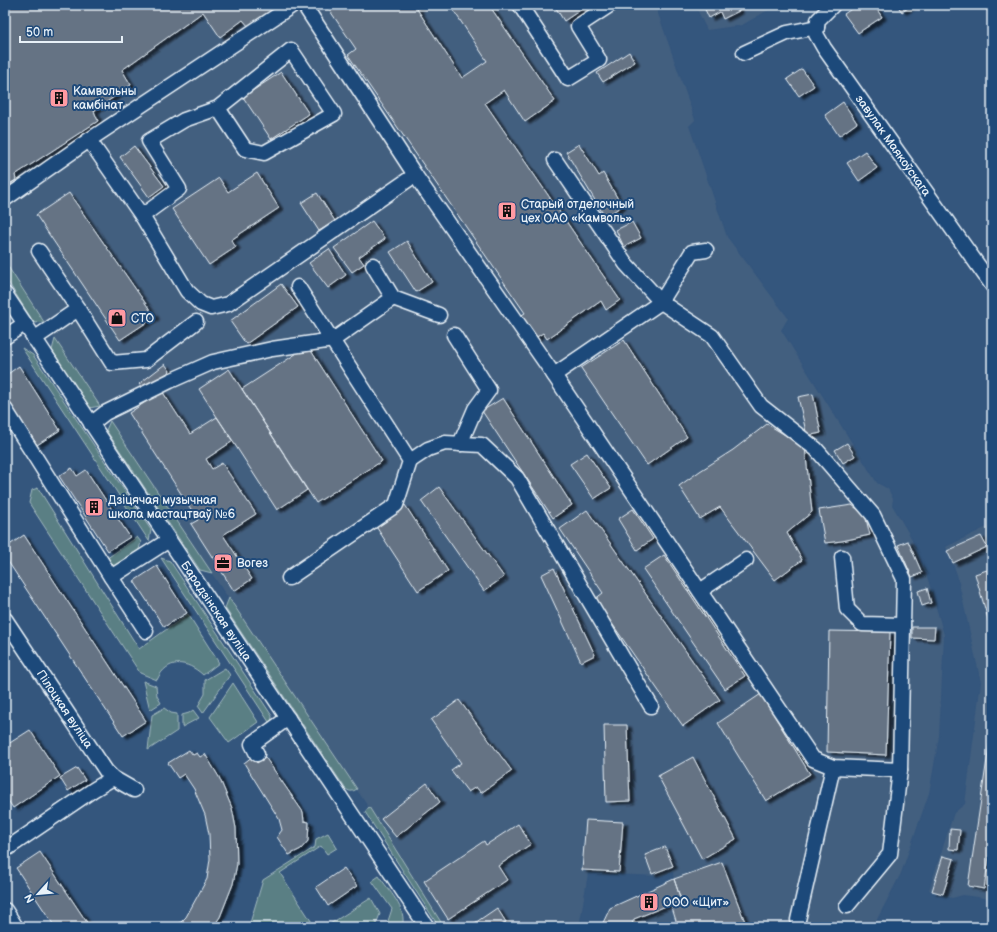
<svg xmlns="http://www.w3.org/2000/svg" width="997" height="932" font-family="'Balsamiq Sans',sans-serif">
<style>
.built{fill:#435f7f}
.green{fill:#5a7f84;stroke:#a1b8be}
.building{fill:#657384;stroke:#e8f1f8;filter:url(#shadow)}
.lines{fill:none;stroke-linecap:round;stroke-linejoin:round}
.minor-casing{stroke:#e8f1f8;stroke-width:17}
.minor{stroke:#1f4a7a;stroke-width:14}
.labels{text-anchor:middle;stroke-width:4;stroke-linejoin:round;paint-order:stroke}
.poi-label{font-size:12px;fill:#e8f1f8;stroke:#1f4a7a;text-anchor:start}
.street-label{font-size:12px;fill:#e8f1f8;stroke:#1f4a7a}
</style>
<defs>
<filter id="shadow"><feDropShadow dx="4.5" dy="2.5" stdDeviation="1" flood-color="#0009"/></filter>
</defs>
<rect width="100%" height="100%" fill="#34567d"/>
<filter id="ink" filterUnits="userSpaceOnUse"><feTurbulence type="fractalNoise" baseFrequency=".025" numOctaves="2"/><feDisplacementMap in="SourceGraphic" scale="8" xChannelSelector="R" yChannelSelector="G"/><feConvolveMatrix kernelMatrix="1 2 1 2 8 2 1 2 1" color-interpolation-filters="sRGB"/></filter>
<g filter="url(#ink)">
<path class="built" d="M 5,5 L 655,5 L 695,120 L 689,126 L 727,237 L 788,318 L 781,330 L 877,483 L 888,489 L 893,499 L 892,505 L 910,536 L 926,573 L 944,635 L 939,736 L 929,793 L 901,873 L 873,927 L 601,927 L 610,908 L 674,880 L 673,872 L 661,876 L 588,873 L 579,927 L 444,927 L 365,802 L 48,329 L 5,262 L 5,207 L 21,195 L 7,193 L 5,189 Z
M 695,5 L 777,5 L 742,25 L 707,30 Z
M 989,526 L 992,530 L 992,899 L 963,895 L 952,898 L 929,890 L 954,813 L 965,804 L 981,682 L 957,574 L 946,547 Z"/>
<path class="green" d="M 5,262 L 44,322 L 34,323 L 5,277 Z
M 55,339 L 100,406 L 89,408 L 52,350 Z
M 22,348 L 33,355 L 151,530 L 149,541 Z
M 110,421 L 212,573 L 200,570 L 106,430 Z
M 38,488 L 139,649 L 188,614 L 219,663 L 203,675 C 187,660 167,658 157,680 L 140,673 L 29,503 L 32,490 Z
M 137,537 L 141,542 L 138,553 L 117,567 L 110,566 L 106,559 Z
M 161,558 L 170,561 L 272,716 L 271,725 Z
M 229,598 L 357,789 C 352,792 349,792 345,788 L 225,608 Z
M 225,668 L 230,675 L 203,713 L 198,706 L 205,694 L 205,680 Z
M 143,681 L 156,686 L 157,696 L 161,703 L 150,710 Z
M 233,683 L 258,722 L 229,743 L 210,717 Z
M 164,708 L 171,713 L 177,714 L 177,731 L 148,750 L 152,715 Z
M 193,710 L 199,718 L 182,727 L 182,715 L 189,713 Z
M 369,807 L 444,927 L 439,927 L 365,812 Z
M 328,833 L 337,848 L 327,854 L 321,846 L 280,873 L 315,927 L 248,927 L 250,923 L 263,880 L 315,847 L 316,839 Z
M 379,876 C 388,890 408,909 402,927 L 386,927 L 392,909 L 372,881 Z
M 371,898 L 380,914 L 375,927 L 332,927 L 330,924 Z"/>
<path class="building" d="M 5,5 L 281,5 L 249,27 L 243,20 L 220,37 L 203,12 L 122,70 L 131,85 L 94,111 L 98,121 L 15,175 L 16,180 L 5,187 Z
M 326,5 L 423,5 L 417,9 L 462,78 L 487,61 L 450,5 L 489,5 L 555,101 L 525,122 L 504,90 L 485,103 L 620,300 L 606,310 L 601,301 L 547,339 L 543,333 L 535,338 L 520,316 L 525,313 L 348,55 L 356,49 Z
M 554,5 L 588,5 L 564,21 Z
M 703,5 L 741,5 L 737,7 L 739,11 L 723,19 L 720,12 L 709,18 Z
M 857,5 L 874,5 L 882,17 L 858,33 L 844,14 Z
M 897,5 L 912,5 L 902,12 Z
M 629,52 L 635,62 L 603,82 L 597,73 Z
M 802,69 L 814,86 L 799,96 L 787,79 Z
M 281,72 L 309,114 L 271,139 L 243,97 Z
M 843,102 L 857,123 L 839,136 L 825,115 Z
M 579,144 L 599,176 L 603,173 L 622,206 L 605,217 L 566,152 Z
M 134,146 L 164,186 L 149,197 L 120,157 Z
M 865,151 L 877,168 L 859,181 L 847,163 Z
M 257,173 L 279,208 L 231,240 L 236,247 L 209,265 L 172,209 L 219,178 L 228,192 Z
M 16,180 L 19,185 L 7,193 L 5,187 Z
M 69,193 L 155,317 L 120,340 L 36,215 Z
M 317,193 L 335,221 L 319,231 L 301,203 Z
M 372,221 L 385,239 L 359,257 L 364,264 L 352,272 L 334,248 Z
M 632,222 L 641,238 L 624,247 L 616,230 Z
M 407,241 L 432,282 L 416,292 L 390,252 Z
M 329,249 L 346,275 L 328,288 L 309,263 Z
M 281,284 L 298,307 L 246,344 L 230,321 Z
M 624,340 L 687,437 L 647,465 L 581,368 Z
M 308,346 L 382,461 L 316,503 L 242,389 Z
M 165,364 L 170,371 L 144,390 L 139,384 Z
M 19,366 L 60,430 L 37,445 L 5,395 L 5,376 Z
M 229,369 L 307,490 L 277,510 L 199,389 Z
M 162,391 L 190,434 L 217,417 L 233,441 L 206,459 L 212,469 L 222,463 L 256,514 L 223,535 L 252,579 L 234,591 L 191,524 L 198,520 L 129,413 Z
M 813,394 L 821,433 L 807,436 L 798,397 Z
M 503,398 L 572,505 L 553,518 L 482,411 Z
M 767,424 L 805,447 L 812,512 L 787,533 L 802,560 L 775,580 L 720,507 L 700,519 L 679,486 L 700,471 L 733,450 Z
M 847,443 L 855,456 L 843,463 L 835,450 Z
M 587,453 L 611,488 L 594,499 L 570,464 Z
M 72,468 L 77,476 L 86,470 L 130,537 L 108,551 L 59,476 Z
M 439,487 L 504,577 L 484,591 L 421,501 Z
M 405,505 L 448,571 L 418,591 L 375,525 Z
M 852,505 L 865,515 L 870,535 L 842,541 L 825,543 L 819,510 Z
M 633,509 L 653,539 L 637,550 L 618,519 Z
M 587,510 L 720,700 L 683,726 L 595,599 L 603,593 L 560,529 Z
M 24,535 L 146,721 L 123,736 L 5,557 L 5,548 Z
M 981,536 L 987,547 L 953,563 L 947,551 Z
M 908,541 L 922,573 L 912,577 L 898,545 Z
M 664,555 L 745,676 L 725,689 L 643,569 Z
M 157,566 L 187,613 L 164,627 L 134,581 Z
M 554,568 L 595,655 L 581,662 L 541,575 Z
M 987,570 L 992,588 L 992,644 L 988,619 L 975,574 Z
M 927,588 L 931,603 L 922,606 L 918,591 Z
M 912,627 L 935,627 L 934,639 L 912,638 Z
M 829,631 L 890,632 L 886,755 L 827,752 Z
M 761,694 L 810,774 L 766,801 L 718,723 Z
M 459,700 L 512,771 L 481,793 L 476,787 L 468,792 L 451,770 L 461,763 L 431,720 Z
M 604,725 L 627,725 L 630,801 L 606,802 Z
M 992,726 L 992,838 L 984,889 L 968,886 Z
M 30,730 L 60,776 L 13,808 L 5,796 L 5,746 Z
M 189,750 L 193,755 L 197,753 L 200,757 L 205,754 L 219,777 L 232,808 L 236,828 L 237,864 L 233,884 L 220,917 L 213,927 L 176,927 L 186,917 L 207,879 L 210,859 L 209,834 L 205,815 L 194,789 L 184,774 L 178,778 L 168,763 Z
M 253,756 L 257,763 L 265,757 L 303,812 L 304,821 L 309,822 L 308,841 L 301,849 L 289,855 L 277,837 L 282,830 L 279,819 L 244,763 Z
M 693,757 L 736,839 L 702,859 L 658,776 Z
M 77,768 L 85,780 L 68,791 L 60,778 Z
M 427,783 L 440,802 L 396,837 L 381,819 Z
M 586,820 L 623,822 L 619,872 L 582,870 Z
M 518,824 L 531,844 L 498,866 L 507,880 L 448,919 L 424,881 L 484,841 L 486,845 Z
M 950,829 L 960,830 L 958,850 L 949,849 Z
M 665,847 L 673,866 L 652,874 L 645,855 Z
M 40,852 L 90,927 L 55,927 L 16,868 Z
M 943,856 L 954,859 L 943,894 L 932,891 Z
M 722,862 L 747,927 L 678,927 L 671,905 L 681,900 L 674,879 Z
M 344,868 L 357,886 L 328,906 L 316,887 Z
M 674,879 L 681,900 L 634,919 L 631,927 L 601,927 L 610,908 Z
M 497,908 L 506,922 L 498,927 L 469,927 Z"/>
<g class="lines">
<defs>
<g id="minor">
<path d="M 304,5 L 415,175 L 554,375 L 661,302 L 692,252 L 706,250"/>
<path d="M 520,5 L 568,79 L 599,60 L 578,26 L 610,5"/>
<path id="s1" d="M 833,5 L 818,20 L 816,34 L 824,48 L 992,285"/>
<path d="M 744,53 L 787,33 L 817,27"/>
<path d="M 89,140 L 142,216 L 179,189 L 149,141 L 184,120 L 218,108 L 291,50 L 334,114 L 264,153 L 245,149 L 218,108"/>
<path d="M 555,160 L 626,264 L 661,302 L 712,336 L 761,406 L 816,449 L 873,515 L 904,579 L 900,770 L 890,854 L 847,906"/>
<path d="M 5,199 L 89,140 L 293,5"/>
<path d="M 142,216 L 187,291 L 201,304 L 211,308 L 228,304 L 415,175"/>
<path id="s2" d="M 5,294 L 427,927"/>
<path d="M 393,298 L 439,315"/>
<path d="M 78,309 L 112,363 L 146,360 L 196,322"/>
<path d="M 454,335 L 489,390 L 475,409 L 460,444"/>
<path d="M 5,337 L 24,324"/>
<path d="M 34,339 L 78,309 L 39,251"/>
<path d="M 554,375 L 813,759 L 833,767 L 900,770"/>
<path d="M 5,409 L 111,577 L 169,540"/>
<path d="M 91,424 L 105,413 L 170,381 L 213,362 L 272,349 L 333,340 L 393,298 L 373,265"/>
<path d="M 410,461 L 428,449 L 445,443 L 482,445 L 517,478 L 651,706"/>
<path d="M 842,557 L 847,609 L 862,624 L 903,625"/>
<path d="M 111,577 L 146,631"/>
<path d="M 289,578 L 396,505 L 410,461 L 298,287"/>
<path d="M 700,591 L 746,560"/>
<path id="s3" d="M 5,619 L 106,771 L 113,778 L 134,790"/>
<path d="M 257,754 L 252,744 L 288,718"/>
<path d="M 5,850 L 93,790 L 113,778"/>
<path d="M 5,910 L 16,927"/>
<path d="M 798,920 L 833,767"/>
</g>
</defs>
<use href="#minor" class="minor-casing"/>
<use href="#minor" class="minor"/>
</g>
</g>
<defs>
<symbol id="building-square" viewBox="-11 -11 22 22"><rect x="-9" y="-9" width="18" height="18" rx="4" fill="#ff9aa2" stroke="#1f4a7a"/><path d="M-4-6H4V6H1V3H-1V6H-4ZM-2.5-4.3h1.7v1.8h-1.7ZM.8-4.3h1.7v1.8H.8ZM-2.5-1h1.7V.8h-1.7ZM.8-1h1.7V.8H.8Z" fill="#111"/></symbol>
<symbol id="shop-square" viewBox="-11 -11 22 22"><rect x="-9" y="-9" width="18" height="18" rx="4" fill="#ff9aa2" stroke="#1f4a7a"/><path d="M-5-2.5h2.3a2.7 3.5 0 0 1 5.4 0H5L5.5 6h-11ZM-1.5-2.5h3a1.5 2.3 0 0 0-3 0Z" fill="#111"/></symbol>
<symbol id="office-square" viewBox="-11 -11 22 22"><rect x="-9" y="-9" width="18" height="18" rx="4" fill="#ff9aa2" stroke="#1f4a7a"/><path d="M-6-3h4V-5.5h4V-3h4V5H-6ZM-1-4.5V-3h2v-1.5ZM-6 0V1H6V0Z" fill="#111"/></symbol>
</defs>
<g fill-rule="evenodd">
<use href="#building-square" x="48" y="87" width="22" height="22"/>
<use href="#building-square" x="496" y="200" width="22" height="22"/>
<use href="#shop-square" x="106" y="307" width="22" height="22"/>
<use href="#building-square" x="83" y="496" width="22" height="22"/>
<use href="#office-square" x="212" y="552" width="22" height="22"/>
<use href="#building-square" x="638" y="891" width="22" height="22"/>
</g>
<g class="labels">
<g class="poi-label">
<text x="73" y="95">Камвольны<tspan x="73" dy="14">камбінат</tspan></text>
<text x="521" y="208">Старый отделочный<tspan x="521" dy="14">цех ОАО «Камволь»</tspan></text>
<text x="131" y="322">СТО</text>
<text x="108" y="504">Дзіцячая музычная<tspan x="108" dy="14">школа мастацтваў №6</tspan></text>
<text x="237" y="567">Вогез</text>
<text x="663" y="906">ООО «Щит»</text>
</g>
<g class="street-label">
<text dy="4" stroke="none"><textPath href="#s1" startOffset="171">завулак Маякоўскага</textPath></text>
<text dy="4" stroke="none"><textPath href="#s2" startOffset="381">Барадзінская вуліца</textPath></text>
<text dy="4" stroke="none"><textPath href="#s3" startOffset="108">Пілоцкая вуліца</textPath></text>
</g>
</g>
<rect width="997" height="932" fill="none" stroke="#1f4a7a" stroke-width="20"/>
<rect x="10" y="10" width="977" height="912" fill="none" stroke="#e8f1f8" stroke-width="1.5" filter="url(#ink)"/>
<g transform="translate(38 894) rotate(243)" stroke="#1f4a7a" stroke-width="3" paint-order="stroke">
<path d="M0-3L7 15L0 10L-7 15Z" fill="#e8f1f8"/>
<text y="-6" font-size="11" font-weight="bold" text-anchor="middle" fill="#e8f1f8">N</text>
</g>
<path d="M20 36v6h102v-6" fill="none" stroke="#e8f1f8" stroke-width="2"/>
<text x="26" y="36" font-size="12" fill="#e8f1f8" stroke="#1f4a7a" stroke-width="3" paint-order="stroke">50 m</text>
</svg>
